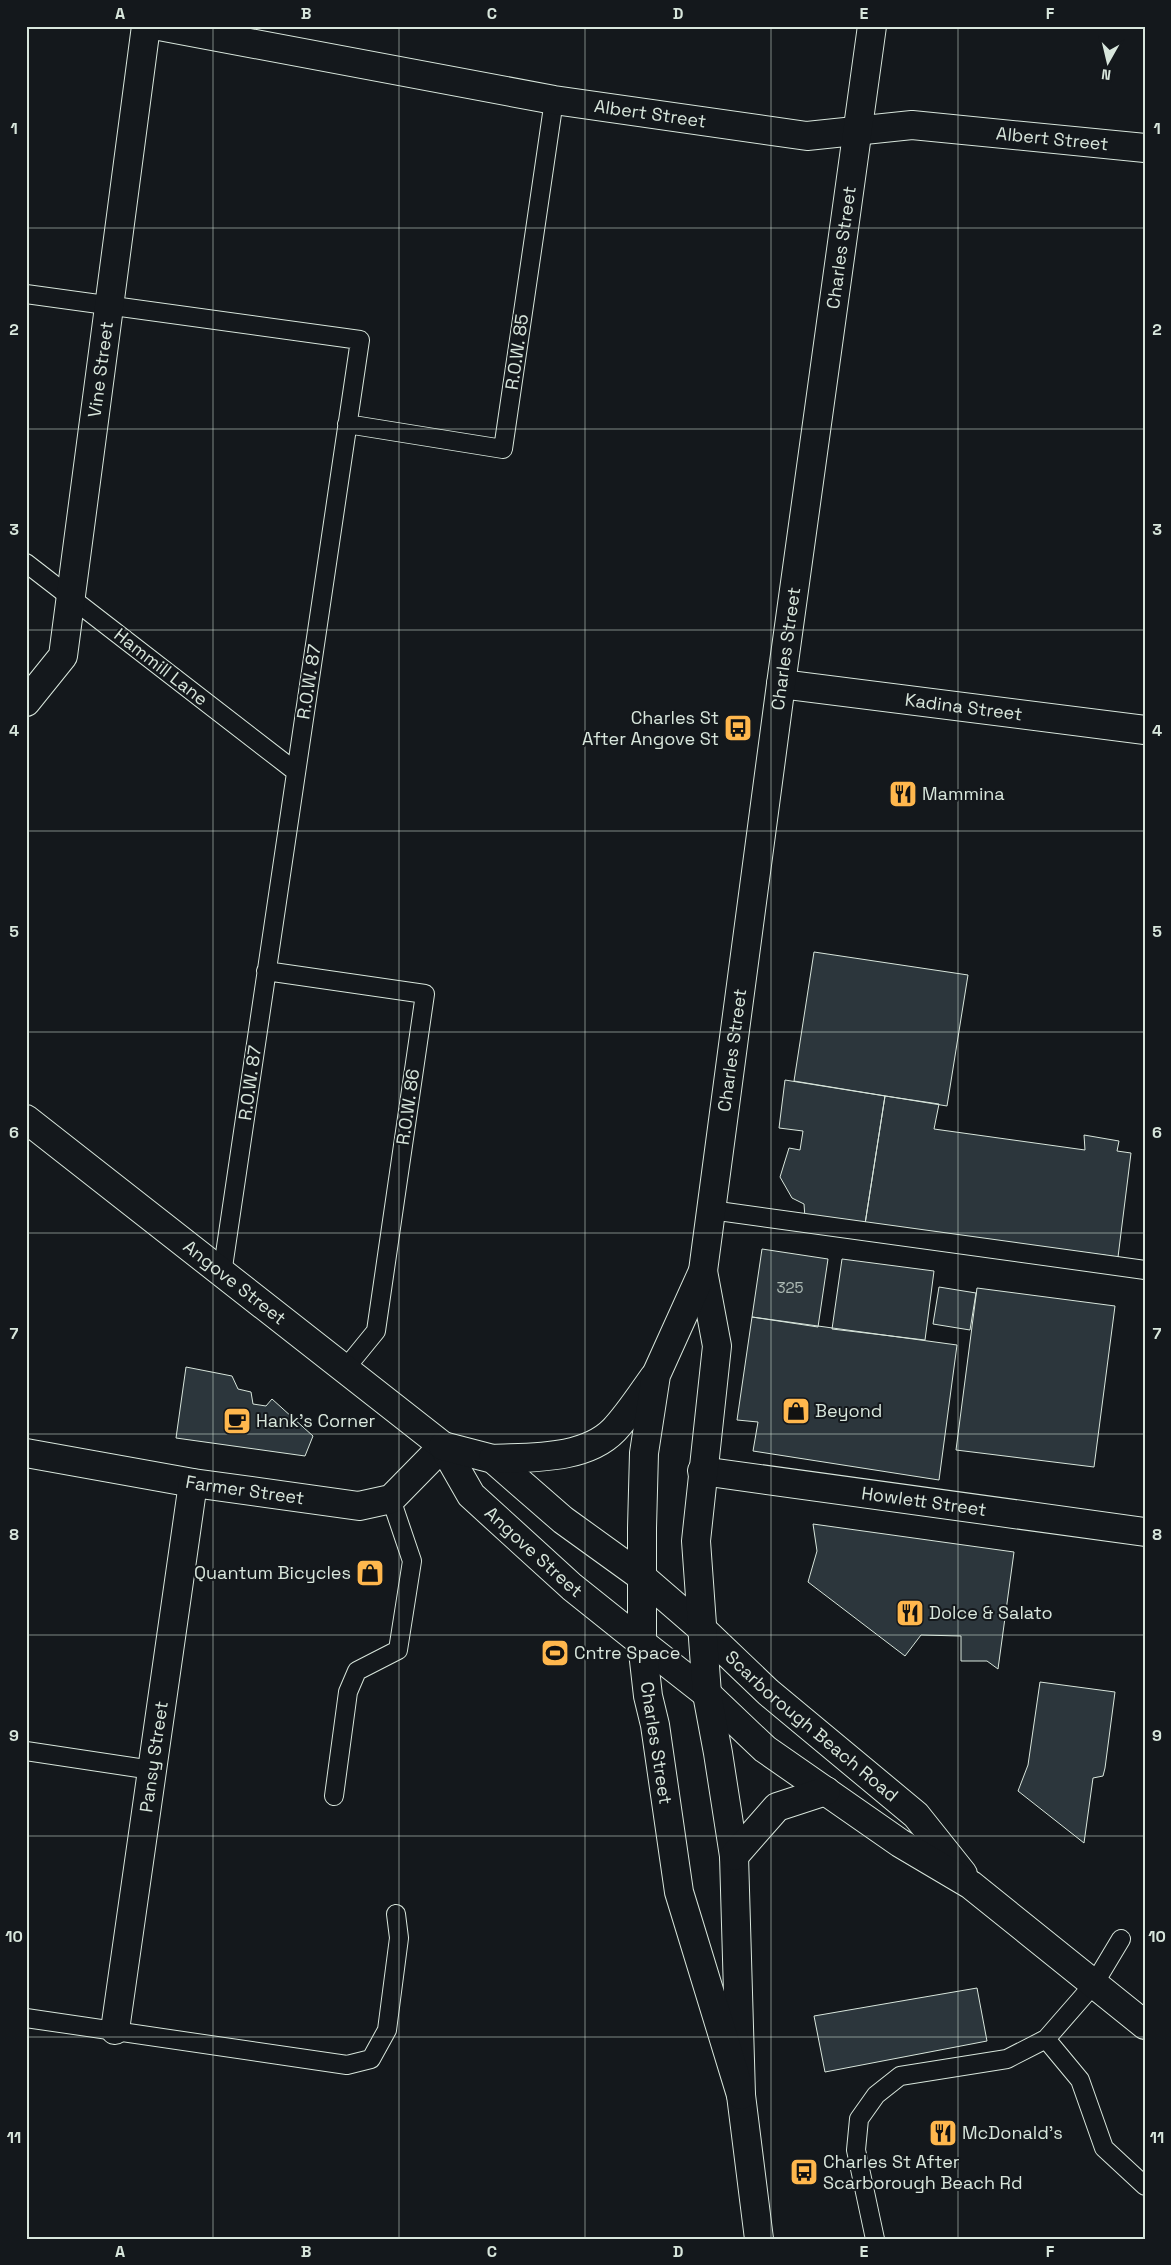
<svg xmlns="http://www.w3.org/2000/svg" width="1171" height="2265" font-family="'Space Grotesk',sans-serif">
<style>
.building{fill:#2c363c;stroke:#d8e6dc}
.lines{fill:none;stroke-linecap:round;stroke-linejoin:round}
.lane-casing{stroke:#d8e6dc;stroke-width:20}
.street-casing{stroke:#d8e6dc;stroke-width:30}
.secondary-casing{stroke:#d8e6dc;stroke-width:30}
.primary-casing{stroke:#d8e6dc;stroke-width:30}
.highway-casing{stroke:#d8e6dc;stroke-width:30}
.lane{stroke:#14181c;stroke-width:18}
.street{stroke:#14181c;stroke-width:28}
.secondary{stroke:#14181c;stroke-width:28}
.primary{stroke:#14181c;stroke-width:28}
.highway{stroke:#14181c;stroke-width:28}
.grid{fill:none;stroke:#d8e6dc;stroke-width:1;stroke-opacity:0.55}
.labels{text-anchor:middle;stroke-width:4;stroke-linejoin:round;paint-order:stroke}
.number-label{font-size:15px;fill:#adbab4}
.street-label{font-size:18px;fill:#d8e6dc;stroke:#14181c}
.poi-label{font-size:18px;fill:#d8e6dc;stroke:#14181c;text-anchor:start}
.neatline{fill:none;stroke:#d8e6dc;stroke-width:2}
.grid-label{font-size:16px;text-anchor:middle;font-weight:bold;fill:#d8e6dc}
</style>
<rect width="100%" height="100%" fill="#14181c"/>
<path class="building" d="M 814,952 L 968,975 L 947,1106 L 794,1081 Z
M 785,1080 L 885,1096 L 865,1224 L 805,1218 L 804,1204 L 792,1198 L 780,1177 L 789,1148 L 800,1150 L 803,1131 L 779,1128 Z
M 885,1096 L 939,1104 L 934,1129 L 1085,1150 L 1084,1135 L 1119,1141 L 1117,1151 L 1131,1153 L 1118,1257 L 865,1224 Z
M 762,1249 L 828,1259 L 818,1327 L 752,1317 Z
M 842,1259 L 934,1271 L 925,1340 L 832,1329 Z
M 939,1287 L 976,1293 L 970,1330 L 933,1324 Z
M 977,1288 L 1115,1306 L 1094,1467 L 956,1450 Z
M 752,1317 L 957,1345 L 939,1480 L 753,1451 L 758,1422 L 737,1420 Z
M 186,1367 L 232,1376 L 238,1389 L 251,1392 L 253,1404 L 266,1406 L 272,1399 L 313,1436 L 305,1456 L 176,1438 Z
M 813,1524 L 1014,1552 L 998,1669 L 987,1661 L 961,1661 L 961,1636 L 921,1635 L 905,1656 L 808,1582 L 817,1551 Z
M 1040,1682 L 1115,1692 L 1105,1768 L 1103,1776 L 1093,1778 L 1084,1843 L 1018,1791 L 1028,1765 Z
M 977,1988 L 987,2041 L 825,2072 L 814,2016 Z"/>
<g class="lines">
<defs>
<path id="lane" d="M 26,294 L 360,340 L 222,1274
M 347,424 L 503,449 L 554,100
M 26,563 L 295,771
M 266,971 L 425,994 L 376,1331 L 345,1369
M 711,1210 L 1145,1270
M 26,1751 L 152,1770
M 334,1796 L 348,1692 L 357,1671 L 398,1650 L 412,1561 L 391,1499
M 26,2018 L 347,2065 L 371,2059 L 387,2030 L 399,1938 L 396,1914
M 1046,2039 L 1080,2080 L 1104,2148 L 1145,2186
M 875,2239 L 856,2150 L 859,2119 L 876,2095 L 900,2076 L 1007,2059 L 1046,2039 L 1094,1984 L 1121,1939"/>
<g id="street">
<path id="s1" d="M 159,26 L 554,100 L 807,136 L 912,125 L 1145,148"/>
<path id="s2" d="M 781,684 L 1145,730"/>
<path id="s3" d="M 26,702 L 63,656 L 146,26"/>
<path id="s4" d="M 26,1453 L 193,1483 L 359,1506 L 391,1499 L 443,1446"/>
<path id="s5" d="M 702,1471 L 1145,1532"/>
<path id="s6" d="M 115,2030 L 193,1483"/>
</g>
<g id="secondary">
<path id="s7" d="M 26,1119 L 443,1446 L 471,1495 L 572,1587 L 642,1643"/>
<path d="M 443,1446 L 493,1459 L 563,1520 L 642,1577"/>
</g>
<g id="primary">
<path id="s8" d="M 642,1577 L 701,1628 L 768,1692 L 916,1815 L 963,1874"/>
<path d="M 642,1643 L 707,1694 L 765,1749 L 900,1843 L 971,1885 L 1145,2025"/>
</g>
<g id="highway">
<path d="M 703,1271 L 717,1346 L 696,1541 L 707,1694 L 718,1753 L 734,1856 L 741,2095 L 759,2239"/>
<path d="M 493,1459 C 531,1457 585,1460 614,1430 C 629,1414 641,1395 654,1377"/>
<path d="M 734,1856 L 777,1807 L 826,1791"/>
<path id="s9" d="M 741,2095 L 679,1892 L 655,1725 L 648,1696 L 642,1643 L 642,1528 L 644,1453 L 656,1375 L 703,1271 L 781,684 L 872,26"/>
</g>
</defs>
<use href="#lane" class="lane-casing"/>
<use href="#street" class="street-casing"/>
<use href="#secondary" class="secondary-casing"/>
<use href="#primary" class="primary-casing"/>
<use href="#highway" class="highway-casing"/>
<use href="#lane" class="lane"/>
<use href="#street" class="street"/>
<use href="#secondary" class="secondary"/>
<use href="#primary" class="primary"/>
<use href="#highway" class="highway"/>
</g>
<path class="grid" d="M 213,26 L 213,2239M 399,26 L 399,2239M 585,26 L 585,2239M 771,26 L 771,2239M 958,26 L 958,2239M 26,228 L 1145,228M 26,429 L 1145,429M 26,630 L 1145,630M 26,831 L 1145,831M 26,1032 L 1145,1032M 26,1233 L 1145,1233M 26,1434 L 1145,1434M 26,1635 L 1145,1635M 26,1836 L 1145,1836M 26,2037 L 1145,2037"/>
<defs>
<symbol id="bus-square" viewBox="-11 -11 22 22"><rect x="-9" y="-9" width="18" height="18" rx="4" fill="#ffb74d" stroke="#14181c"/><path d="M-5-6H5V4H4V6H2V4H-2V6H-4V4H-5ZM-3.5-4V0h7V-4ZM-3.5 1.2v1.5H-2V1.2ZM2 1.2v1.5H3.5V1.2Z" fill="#111"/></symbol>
<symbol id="restaurant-square" viewBox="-11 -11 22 22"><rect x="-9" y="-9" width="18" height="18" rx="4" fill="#ffb74d" stroke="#14181c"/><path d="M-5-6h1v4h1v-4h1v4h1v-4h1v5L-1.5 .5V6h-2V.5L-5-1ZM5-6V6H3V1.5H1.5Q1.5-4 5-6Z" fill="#111"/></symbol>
<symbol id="shop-square" viewBox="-11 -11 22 22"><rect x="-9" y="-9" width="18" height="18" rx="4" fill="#ffb74d" stroke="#14181c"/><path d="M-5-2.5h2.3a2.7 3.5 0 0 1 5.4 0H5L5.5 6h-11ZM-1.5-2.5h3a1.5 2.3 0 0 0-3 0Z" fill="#111"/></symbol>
<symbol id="cafe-square" viewBox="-11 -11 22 22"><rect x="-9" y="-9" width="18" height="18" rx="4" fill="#ffb74d" stroke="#14181c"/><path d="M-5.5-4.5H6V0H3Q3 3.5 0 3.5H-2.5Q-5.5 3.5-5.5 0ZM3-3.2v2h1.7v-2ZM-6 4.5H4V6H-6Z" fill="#111"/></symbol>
<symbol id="stadium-square" viewBox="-11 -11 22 22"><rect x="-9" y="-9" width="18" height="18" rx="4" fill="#ffb74d" stroke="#14181c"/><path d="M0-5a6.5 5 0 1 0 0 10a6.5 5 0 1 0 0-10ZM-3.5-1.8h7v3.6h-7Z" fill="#111"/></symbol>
</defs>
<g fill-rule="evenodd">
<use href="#bus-square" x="722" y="712" width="32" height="32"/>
<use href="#restaurant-square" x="887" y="778" width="32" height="32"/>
<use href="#shop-square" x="780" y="1395" width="32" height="32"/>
<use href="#cafe-square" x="221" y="1405" width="32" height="32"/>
<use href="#shop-square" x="354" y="1557" width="32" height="32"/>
<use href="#restaurant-square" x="894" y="1597" width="32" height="32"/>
<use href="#stadium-square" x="539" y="1637" width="32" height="32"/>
<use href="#restaurant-square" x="927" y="2117" width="32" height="32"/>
<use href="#bus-square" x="788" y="2156" width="32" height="32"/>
</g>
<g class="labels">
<g class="number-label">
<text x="790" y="1293">325</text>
</g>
<g class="street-label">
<text dy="6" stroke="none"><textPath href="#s1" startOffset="499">Albert Street</textPath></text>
<text dy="6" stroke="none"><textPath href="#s1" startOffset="904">Albert Street</textPath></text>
<text dy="6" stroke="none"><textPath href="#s9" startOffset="1880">Charles Street</textPath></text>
<text transform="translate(517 352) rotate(-82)" y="6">R.O.W. 85</text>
<text dy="6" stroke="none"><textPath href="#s3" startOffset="348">Vine Street</textPath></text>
<text dy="6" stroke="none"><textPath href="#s9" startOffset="1475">Charles Street</textPath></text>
<text transform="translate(161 667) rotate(38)" y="6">Hammill Lane</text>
<text transform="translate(309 682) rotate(-81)" y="6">R.O.W. 87</text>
<text dy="6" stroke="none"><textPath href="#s2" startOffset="184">Kadina Street</textPath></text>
<text dy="6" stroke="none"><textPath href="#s9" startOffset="1070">Charles Street</textPath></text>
<text transform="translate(250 1083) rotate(-82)" y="6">R.O.W. 87</text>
<text transform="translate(408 1107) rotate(-82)" y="6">R.O.W. 86</text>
<text dy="6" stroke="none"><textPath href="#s7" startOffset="265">Angove Street</textPath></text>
<text dy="6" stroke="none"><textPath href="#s4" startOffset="222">Farmer Street</textPath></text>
<text dy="6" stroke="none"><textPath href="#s5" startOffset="224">Howlett Street</textPath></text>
<text dy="6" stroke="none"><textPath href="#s7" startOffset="671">Angove Street</textPath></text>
<text dy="6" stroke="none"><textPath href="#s8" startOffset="226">Scarborough Beach Road</textPath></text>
<text transform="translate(656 1743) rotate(81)" y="6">Charles Street</text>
<text dy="6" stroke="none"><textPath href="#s6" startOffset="276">Pansy Street</textPath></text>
</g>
<g class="poi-label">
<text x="719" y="724" text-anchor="end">Charles St<tspan x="719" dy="21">After Angove St</tspan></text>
<text x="922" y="800">Mammina</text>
<text x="815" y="1417">Beyond</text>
<text x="256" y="1427">Hank's Corner</text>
<text x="351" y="1579" text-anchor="end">Quantum Bicycles</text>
<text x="929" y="1619">Dolce &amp; Salato</text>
<text x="574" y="1659">Cntre Space</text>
<text x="962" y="2139">McDonald's</text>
<text x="823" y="2168">Charles St After<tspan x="823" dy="21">Scarborough Beach Rd</tspan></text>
</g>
</g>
<rect width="1171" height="2265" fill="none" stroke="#14181c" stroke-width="55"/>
<g transform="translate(1108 62) rotate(188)" stroke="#14181c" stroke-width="4" paint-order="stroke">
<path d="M0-4L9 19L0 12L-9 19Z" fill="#d8e6dc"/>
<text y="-8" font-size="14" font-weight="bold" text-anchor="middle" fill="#d8e6dc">N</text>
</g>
<rect x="28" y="28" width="1116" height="2210" class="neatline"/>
<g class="grid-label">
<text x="120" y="19">A</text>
<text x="306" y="19">B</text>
<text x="492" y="19">C</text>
<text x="678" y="19">D</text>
<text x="864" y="19">E</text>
<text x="1050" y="19">F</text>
<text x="14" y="134">1</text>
<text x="1157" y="134">1</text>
<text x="14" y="335">2</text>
<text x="1157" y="335">2</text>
<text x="14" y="535">3</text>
<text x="1157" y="535">3</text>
<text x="14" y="736">4</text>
<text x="1157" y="736">4</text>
<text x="14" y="937">5</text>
<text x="1157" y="937">5</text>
<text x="14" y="1138">6</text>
<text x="1157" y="1138">6</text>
<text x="14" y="1339">7</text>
<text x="1157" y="1339">7</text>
<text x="14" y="1540">8</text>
<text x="1157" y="1540">8</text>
<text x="14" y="1741">9</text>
<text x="1157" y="1741">9</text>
<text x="14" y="1942">10</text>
<text x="1157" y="1942">10</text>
<text x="14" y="2143">11</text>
<text x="1157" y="2143">11</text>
<text x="120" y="2257">A</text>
<text x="306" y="2257">B</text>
<text x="492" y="2257">C</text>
<text x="678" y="2257">D</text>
<text x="864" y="2257">E</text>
<text x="1050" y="2257">F</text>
</g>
</svg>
